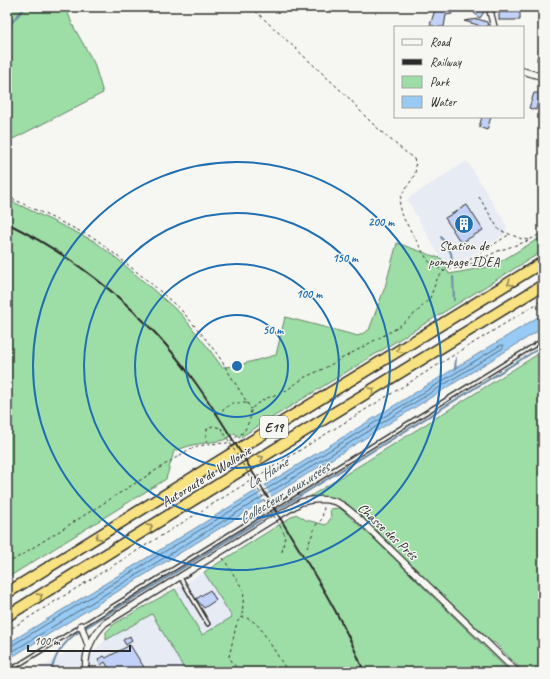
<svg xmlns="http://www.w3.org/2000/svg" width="550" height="679" font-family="Caveat,sans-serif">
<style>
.built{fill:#e6ebf4}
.green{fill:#9ddda6;stroke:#648468}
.water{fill:#97caf4;stroke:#6c8aa4}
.pier{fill:#f6f6f2}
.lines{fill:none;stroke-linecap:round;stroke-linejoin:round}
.shore{stroke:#566b7b;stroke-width:1}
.stream{stroke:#6c8aa4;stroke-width:2}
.building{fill:#c1d1f7;stroke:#2b2b2b}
.service-casing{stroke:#2b2b2b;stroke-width:5.5}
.minor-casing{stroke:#2b2b2b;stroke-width:8}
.motorway-casing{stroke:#2b2b2b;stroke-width:13}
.path{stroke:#2b2b2b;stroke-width:1;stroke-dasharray:3 3;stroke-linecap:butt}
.service{stroke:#f6f6f2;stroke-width:2.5}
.minor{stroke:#f6f6f2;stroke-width:5.5}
.motorway{stroke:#f8e281;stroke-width:10}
.rail{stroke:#2b2b2b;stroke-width:2}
.path-bridge{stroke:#2b2b2b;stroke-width:1;stroke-dasharray:3 3;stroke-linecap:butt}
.oneway{stroke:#928656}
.ring{fill:none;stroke:#1f6fb2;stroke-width:2}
.labels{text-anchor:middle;stroke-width:3;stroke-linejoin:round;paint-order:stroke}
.shield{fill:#f6f6f2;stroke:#686867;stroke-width:1}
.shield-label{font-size:13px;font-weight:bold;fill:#2b2b2b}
.poi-label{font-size:14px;fill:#2b2b2b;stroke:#f6f6f2}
.street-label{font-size:14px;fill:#2b2b2b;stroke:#f6f6f2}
.water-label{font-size:15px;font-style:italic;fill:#46535d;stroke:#f6f6f2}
.centre{fill:#1f6fb2;stroke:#f6f6f2;stroke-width:2}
.ring-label{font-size:12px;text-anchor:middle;font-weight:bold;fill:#1f6fb2;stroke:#f6f6f2;stroke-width:3;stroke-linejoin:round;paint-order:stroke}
</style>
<rect width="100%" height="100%" fill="#f6f6f2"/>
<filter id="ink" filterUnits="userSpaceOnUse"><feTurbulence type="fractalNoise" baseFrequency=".025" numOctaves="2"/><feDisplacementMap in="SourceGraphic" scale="8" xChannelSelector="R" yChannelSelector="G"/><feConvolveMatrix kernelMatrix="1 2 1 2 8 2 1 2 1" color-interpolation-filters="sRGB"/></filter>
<g filter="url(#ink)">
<path class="built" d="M 467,161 L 507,226 L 503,236 L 455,265 L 445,266 L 407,199 Z
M 204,572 L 232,617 L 202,635 L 175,589 Z
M 152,613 L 186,672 L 34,672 L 71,650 L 92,653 L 106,640 Z"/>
<path class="green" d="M 7,7 L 66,7 L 72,24 L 94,63 L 103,93 L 7,142 Z
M 7,199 L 94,241 L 120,261 L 181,314 L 209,349 L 222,367 L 235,366 L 276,355 L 285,317 L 358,336 L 369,330 L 385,287 L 397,243 L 442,259 L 449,274 L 493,266 L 543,236 L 543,251 L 239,438 L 235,433 L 224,440 L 192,445 L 174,451 L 166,479 L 7,578 Z
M 543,351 L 543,672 L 524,672 L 494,642 L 490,646 L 342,504 L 326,500 L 301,502 Z
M 340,508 L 371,536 L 510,672 L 186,672 L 152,614 L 106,640 L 106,632 L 114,624 L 175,589 L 202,635 L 232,617 L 204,572 L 296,514 L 306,520 L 326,525 L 331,518 L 330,509 Z"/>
<path class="water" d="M 543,314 L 543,328 L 7,660 L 7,644 Z"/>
<path class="pier" d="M 263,483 L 272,498 L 264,502 L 255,488 Z"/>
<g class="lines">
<path class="shore" d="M 7,647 L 11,646 L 501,345 L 503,345 L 503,348 L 7,655"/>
<path class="stream" d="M 7,28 L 25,7
M 537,60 L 543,35
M 441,237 L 451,253 L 452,260
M 453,277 L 454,300
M 455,369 L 456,358
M 51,672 C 54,656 62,645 74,635 L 543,346"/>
</g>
<path class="building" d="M 436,7 L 451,8 L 452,14 L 446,15 L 444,27 L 437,27 L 430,25 Z
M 467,7 L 482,7 L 484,12 L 480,18 Z
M 499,12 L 520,12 L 520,20 L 499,20 Z
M 478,19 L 487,22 L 488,27 L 479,27 L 478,25 L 464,21 Z
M 534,93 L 540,93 L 536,110 L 529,108 Z
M 482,117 L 491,117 L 487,130 L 479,127 Z
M 467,205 L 483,230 L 461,243 L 445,218 Z
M 210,590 L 216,600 L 204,608 L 196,599 Z
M 130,636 L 132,641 L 126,645 L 123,640 Z
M 130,645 L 147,672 L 111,672 L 105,662 L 101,665 L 98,659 L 104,656 L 106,658 Z"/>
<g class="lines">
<defs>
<path id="service" d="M 180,577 L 208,624
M 7,672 L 543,340"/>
<path id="minor" d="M 489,7 L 494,27
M 523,71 L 543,77
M 81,625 L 89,648
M 86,672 C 84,653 92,636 105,623 L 301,502 C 314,499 331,498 342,505 C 347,508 351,512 355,515 L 517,672"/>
<path id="motorway" d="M 7,593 L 263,434 L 543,262
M 7,616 L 272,451 L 543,285"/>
</defs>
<use href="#service" class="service-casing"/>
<use href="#minor" class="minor-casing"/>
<use href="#motorway" class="motorway-casing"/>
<path class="path" d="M 251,7 L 351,100 C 368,122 392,141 414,159 C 423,183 393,187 401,214 L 427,259 L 432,265 L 444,271
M 243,12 L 247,7
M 7,196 L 96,239 L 153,285 L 182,311 L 200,332 L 218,355 L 251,409
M 479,197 L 499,230 L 522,239 L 529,240 L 543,233
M 464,264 L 471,264 L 498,251 L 528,241
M 222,411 L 232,403 L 247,403
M 207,443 L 206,436 L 207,429 L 212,426 L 221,428
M 307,548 L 316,525 L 322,519 L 324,507
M 282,552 L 285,536 L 283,531
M 223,558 L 244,591 L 242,616
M 7,564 L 188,450 L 207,444 L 227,443 L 244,432 L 250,419 L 251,410 L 255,405 L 265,399 L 287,390 L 305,377 L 323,369 L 397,328 L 418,311 L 430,298 L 437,279 L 444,271 L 457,268 L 510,234
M 7,631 L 543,300
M 239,672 L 229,657 L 237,622 L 242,617 C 250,618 256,623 261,629 L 288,672"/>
<use href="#service" class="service"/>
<use href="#minor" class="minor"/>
<use href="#motorway" class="motorway"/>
<path class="rail" d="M 7,223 C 81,260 147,314 195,382 C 226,425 252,472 280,518 C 310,568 343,617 364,672"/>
<path class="path-bridge" d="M 221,428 L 283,531"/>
</g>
<defs><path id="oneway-chevron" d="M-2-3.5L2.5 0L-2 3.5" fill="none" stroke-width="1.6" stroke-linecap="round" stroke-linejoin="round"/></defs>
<g class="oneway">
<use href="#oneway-chevron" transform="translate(510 283) rotate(149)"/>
<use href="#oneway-chevron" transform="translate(399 350) rotate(149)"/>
<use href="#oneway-chevron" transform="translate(372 390) rotate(-32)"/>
<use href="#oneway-chevron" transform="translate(261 458) rotate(-32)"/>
<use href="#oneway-chevron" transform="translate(150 527) rotate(-32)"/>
<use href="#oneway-chevron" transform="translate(98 537) rotate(148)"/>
<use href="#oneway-chevron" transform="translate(40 596) rotate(-32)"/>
</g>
</g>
<g class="ring">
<circle cx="237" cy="366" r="51"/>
<circle cx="237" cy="366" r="102"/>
<circle cx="237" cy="366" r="153"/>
<circle cx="237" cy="366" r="204"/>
</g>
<defs>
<symbol id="building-disc" viewBox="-11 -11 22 22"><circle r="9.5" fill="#1f6fb2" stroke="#f6f6f2"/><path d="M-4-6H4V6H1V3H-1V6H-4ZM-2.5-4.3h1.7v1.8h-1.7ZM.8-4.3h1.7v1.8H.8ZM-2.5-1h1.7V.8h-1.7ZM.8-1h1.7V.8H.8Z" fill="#fff"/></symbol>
</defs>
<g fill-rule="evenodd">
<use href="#building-disc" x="453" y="213" width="22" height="22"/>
</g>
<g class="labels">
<rect class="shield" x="260" y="416" width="28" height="22" rx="3"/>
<g class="shield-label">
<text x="274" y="432">E19</text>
</g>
<g class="poi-label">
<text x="464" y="250">Station de<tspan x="464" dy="16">pompage IDEA</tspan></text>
</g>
<g class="street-label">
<text transform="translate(206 476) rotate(-32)" y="5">Autoroute de Wallonie</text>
<text transform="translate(388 531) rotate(43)" y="5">Chasse des Prés</text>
</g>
<g class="water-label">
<text transform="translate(267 473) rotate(-32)" y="5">La Haine</text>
<text transform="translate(284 493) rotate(-32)" y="5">Collecteur eaux usées</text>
</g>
</g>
<circle cx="237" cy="366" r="6" class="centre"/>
<g class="ring-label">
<text x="381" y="226">200 m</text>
<text x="345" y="262">150 m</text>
<text x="309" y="298">100 m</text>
<text x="273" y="334">50 m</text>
</g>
<rect width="550" height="679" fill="none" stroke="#f6f6f2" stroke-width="24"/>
<rect x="12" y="12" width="526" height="655" fill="none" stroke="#2b2b2b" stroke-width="1.5" filter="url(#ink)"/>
<rect x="394" y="26" width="130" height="92" fill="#f6f6f2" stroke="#a5a5a2"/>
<rect x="402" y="39" width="20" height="6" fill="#f6f6f2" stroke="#a5a5a2"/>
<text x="430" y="46" font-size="12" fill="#2b2b2b">Road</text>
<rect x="402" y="59" width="20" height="6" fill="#2b2b2b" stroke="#a5a5a2"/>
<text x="430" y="66" font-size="12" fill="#2b2b2b">Railway</text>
<rect x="402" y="76" width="20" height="12" fill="#9ddda6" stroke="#a5a5a2"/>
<text x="430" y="86" font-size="12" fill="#2b2b2b">Park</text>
<rect x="402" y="96" width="20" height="12" fill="#97caf4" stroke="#a5a5a2"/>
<text x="430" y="106" font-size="12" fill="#2b2b2b">Water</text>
<path d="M28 645v6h102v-6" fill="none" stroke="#2b2b2b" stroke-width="2"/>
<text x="34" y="645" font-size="12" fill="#2b2b2b" stroke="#f6f6f2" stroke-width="3" paint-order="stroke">100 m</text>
</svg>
